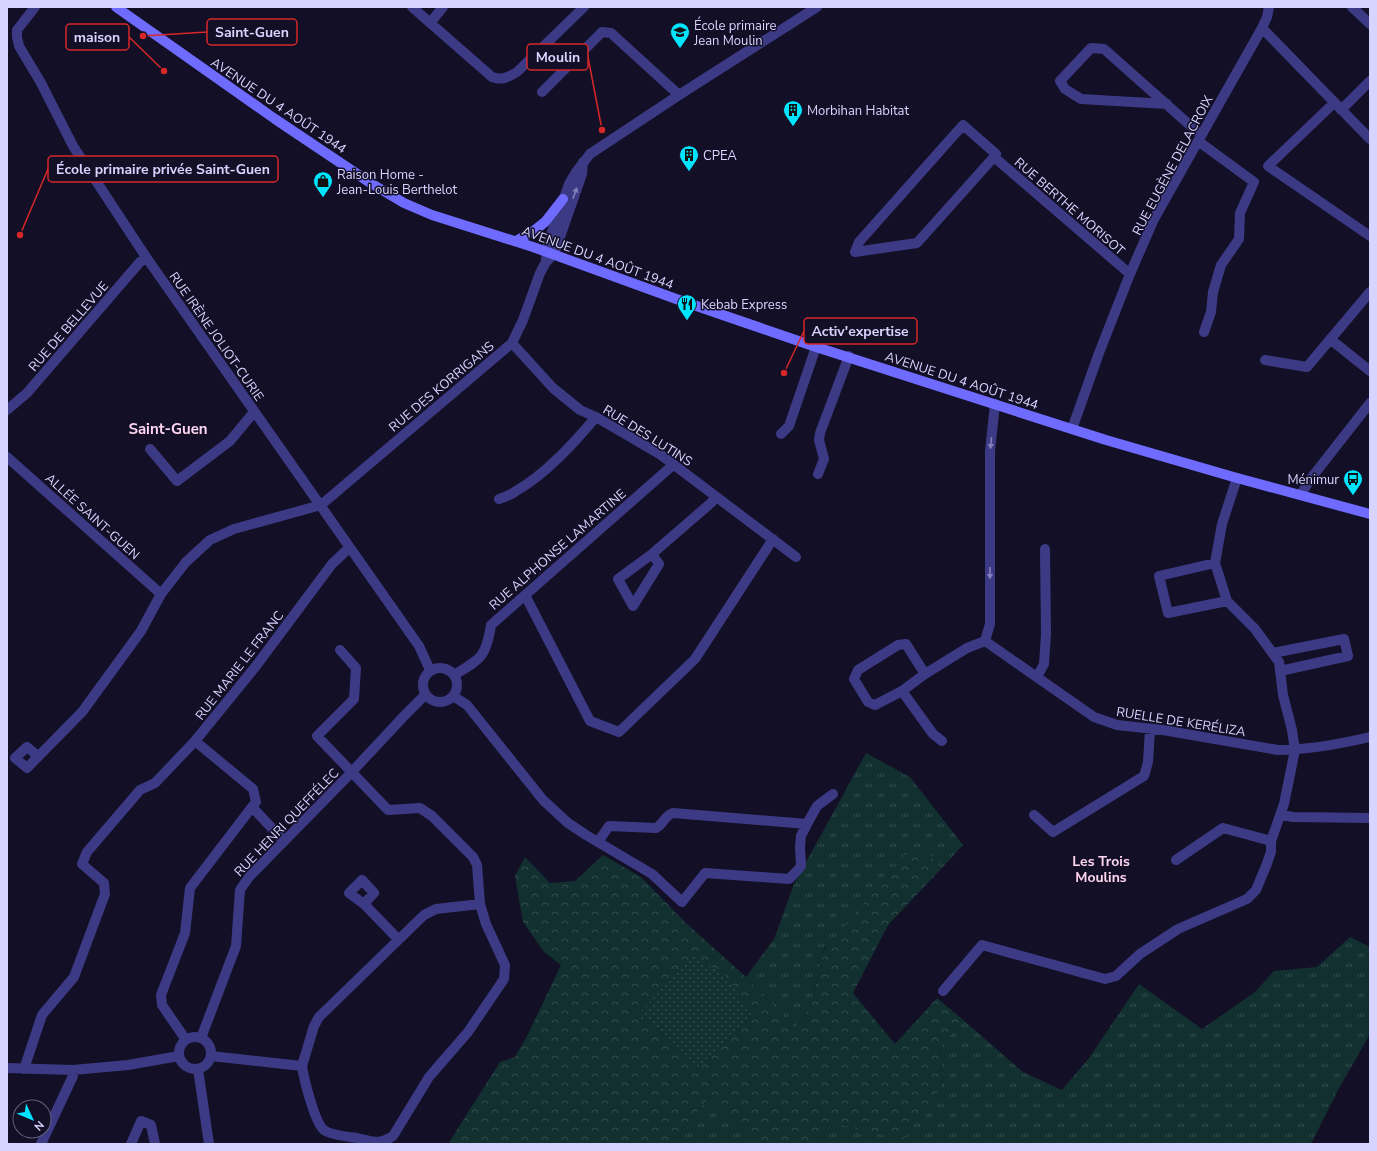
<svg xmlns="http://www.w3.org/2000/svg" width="1377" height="1151" font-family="'Nunito Sans',sans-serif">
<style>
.grass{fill:url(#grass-tufts)}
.forest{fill:url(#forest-crowns);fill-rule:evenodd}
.garden{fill:url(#garden-dots)}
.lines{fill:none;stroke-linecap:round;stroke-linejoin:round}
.street{stroke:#3d3a85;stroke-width:10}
.secondary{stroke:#6f6bff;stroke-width:10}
.oneway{fill:#837fbc}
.labels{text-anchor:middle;stroke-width:3;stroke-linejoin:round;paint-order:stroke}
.poi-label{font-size:13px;fill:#d9d4ff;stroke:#130f26;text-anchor:start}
.street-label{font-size:13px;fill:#d9d4ff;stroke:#130f26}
.neighbourhood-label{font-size:14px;font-weight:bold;fill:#ffd6f0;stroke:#130f26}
.quarter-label{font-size:15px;font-weight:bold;fill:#ffd6f0;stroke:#130f26}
.leader{fill:none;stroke:#d62828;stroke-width:1.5}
.callout-dot{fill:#d62828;stroke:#130f26;stroke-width:1.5}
.callout{fill:#130f26;stroke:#d62828;stroke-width:1.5}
.callout-label{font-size:14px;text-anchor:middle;font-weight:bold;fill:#d9d4ff}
</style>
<defs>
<pattern id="grass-tufts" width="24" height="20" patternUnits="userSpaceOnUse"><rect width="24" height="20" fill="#12302f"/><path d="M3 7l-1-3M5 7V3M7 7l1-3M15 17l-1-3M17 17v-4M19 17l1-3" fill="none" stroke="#344d4e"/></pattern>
<pattern id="forest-crowns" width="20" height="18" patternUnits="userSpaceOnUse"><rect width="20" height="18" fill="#12302f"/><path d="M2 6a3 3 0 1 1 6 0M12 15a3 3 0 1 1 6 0" fill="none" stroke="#344d4e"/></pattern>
<pattern id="garden-dots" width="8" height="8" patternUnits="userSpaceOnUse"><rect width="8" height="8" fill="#12302f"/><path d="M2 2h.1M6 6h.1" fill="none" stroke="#344d4e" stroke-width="1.8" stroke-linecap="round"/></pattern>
</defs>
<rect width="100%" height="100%" fill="#130f26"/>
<path class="grass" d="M 866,753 L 910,777 L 963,845 L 941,869 L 928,853 L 824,949 L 811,1006 L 795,1028 L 746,977 L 774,939 L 794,884 Z
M 1350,937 L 1370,947 L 1370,1034 L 1337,1092 L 1311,1144 L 815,1144 L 830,1122 L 943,1085 L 940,1049 L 962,1019 L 1023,1072 L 1062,1090 L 1089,1058 L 1139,984 L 1202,1029 L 1255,992 L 1274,971 L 1317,967 Z
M 710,1097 L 754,1141 L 756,1144 L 670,1144 Z"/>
<path class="forest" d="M 928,853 L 941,869 L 888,925 L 853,993 L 895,1044 L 937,998 L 962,1019 L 940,1049 L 943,1085 L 902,1140 L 830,1122 L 815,1144 L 756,1144 L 710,1097 L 670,1144 L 448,1144 L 500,1062 L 515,1057 L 528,1034 L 561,965 L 544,952 L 523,922 L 515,876 L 525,857 L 550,883 L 575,881 L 603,855 L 641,877 L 685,922 L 746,977 L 795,1028 L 811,1006 L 824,950 L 905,855 ZM 752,1015 L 699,1068 L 653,1025 L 638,1016 Z"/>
<path class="garden" d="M 692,956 L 725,974 L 752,1015 L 699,1068 L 653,1025 L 637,1016 Z"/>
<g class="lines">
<path class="street" d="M 35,7 L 17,30 L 17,37 L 19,46 L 41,83 L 73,146 L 146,257 L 419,646 L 430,670
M 412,7 L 492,77 C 503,81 508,77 517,72 L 584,7
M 1352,7 L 1370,24
M 430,23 L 443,7
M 1262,28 L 1370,139
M 542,92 L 602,32 L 611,33 L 679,95
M 1334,103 L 1268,166 L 1370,236
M 1167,104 L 1081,99 L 1065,89 L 1060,81 L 1091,48 L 1104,49 L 1201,135
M 1341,110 L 1370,81
M 963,125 L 996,154 L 994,157 L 917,243 L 855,252 L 859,242 Z
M 1198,141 L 1254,182 L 1240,213 L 1239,239 L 1221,265 L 1213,292 L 1211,312 L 1204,332
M 994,157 L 1130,274
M 546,260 L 548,243 L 569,184 L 576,172 L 590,154 L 679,95 L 817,7
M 1330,339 L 1370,371
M 512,343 L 553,388 L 580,410 L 596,417 L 661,455 L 796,557
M 1265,360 L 1307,367 L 1370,292
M 7,410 L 27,393 L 140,262 L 146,257
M 1072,429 L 1099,353 L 1130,274 L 1154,219 L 1262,28 L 1267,17 L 1269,7
M 781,434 L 789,426 L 816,347
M 150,449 L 177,481 L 230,441 L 254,412
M 7,457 L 161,594
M 818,474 L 824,459 L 819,440 L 820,433 L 849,356
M 1301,494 L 1312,477 L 1370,403
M 499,499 C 505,497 511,495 516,491 C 546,474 574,443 596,417
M 652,554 L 659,564 L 633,606 L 618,579 L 652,554 L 712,502 L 715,496
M 1215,563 L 1159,576 L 1168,613 L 1227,601
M 525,595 L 590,721 L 619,732 L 695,659 L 773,539
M 985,641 L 1094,717 L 1117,725 L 1163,730 L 1278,750 C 1309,750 1340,744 1370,737
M 985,641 L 990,624 L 990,451 L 995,404
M 906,644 L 925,674 L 902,691 L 875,705 L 868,702 L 854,679 L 858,670 L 898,645 Z
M 340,650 L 356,668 L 354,699 L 317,736 L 388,810 L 420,808 L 432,816 L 473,857 L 477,865 L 480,904
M 1273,653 L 1344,639 L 1348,656 L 1280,671
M423 685a17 17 0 1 1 34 0a17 17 0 1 1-34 0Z
M 925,674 L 967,648 L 985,641
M 454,675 C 481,659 486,657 491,625 L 673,465
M 1037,677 L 1044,664 L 1046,634 L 1045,549
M 902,691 L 933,734 L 942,741
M 453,696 L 467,705 L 543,800 L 568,823 L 586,835 L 652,874 L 682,902 L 705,873 L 789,879 L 797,871 L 801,866 L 800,847 L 801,836 L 807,824 L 817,806 L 833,794
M 195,741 L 253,789 L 256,802 L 252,807
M 38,756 L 27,747 L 15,758 L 27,768 L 82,712 L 141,631 L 161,594 L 186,562 L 210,540 L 234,529 L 321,505 L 512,343 L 523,320 L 540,273 L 546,262 L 554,254 L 582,174 L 583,162
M 1034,815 L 1053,832 L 1144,776 L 1148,762 L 1150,729
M 1281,815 L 1293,817 L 1370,818
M 598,842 L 609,826 L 656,828 C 664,824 665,815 673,813 L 807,824
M 1176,860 L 1223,828 L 1271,841
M 364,904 L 374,893 L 362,880 L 349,893 L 364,904 L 398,939
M 943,991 L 982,945 L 1105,979 L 1116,976 L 1140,954 L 1178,929 L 1247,899 L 1256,890 L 1266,866 L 1271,852 L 1271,841 L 1284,804 L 1295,750 L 1292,730 L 1283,695 L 1279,662 L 1255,629 L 1227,601 L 1215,563 L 1222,524 L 1237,478
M179 1053a16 16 0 1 1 32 0a16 16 0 1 1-32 0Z
M 201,1038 L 236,946 L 240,890 L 249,877 L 348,776 L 405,715 L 425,695
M 186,1040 L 162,1005 L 161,995 L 185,933 L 190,888 L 252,807 L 284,841
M 211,1056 L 302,1066 C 304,1080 315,1123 324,1130 C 330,1135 350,1137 357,1138 C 373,1142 379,1145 393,1136 L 429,1077 L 468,1032 L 504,979 L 505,965 L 486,924 L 480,904 L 436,909 L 424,915 L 319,1017 L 314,1026 L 302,1066
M 7,1068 L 73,1070 L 128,1065 L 179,1056
M 24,1069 L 42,1015 L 74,977 L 105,894 L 104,883 L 82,864 L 87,852 L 140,790 L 155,783 L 195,741 L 256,666 L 332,564 L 349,548
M 198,1069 L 209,1144
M 41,1144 L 73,1076 L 73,1070
M 131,1144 L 141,1121 L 151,1125 L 155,1144"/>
<path class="secondary" d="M 116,7 L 275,119 L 372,184 L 404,203 L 432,215 L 533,247 L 679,300 L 816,347 L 1106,440 L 1237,478 L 1370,514
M 516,241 L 535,230 L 545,222 L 563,199"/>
</g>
<defs><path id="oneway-solid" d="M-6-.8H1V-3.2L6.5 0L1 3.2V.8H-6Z"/></defs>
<g class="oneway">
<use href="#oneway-solid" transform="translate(575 193) rotate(-70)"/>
<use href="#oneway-solid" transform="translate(991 443) rotate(96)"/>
<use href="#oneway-solid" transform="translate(990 573) rotate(90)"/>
</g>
<defs>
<symbol id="school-pin" viewBox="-11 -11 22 30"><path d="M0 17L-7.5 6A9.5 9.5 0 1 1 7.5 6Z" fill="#00e5ff" stroke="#130f26"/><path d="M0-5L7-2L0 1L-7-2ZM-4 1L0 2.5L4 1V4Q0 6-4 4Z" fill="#111"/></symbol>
<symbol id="building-pin" viewBox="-11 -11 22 30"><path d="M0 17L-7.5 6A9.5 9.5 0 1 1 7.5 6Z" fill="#00e5ff" stroke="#130f26"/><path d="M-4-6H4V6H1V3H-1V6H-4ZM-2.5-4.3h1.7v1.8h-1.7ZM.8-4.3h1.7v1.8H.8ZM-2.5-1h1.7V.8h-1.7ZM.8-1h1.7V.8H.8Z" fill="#111"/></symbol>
<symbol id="shop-pin" viewBox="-11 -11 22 30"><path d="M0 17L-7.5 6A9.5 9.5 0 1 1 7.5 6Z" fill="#00e5ff" stroke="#130f26"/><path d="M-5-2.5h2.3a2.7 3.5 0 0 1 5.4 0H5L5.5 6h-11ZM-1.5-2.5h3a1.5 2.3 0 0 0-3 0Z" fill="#111"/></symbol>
<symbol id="restaurant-pin" viewBox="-11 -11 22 30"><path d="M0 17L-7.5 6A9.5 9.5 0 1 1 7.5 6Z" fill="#00e5ff" stroke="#130f26"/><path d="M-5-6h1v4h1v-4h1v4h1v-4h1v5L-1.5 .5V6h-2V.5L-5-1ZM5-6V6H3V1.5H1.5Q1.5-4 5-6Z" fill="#111"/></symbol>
<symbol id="bus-pin" viewBox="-11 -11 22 30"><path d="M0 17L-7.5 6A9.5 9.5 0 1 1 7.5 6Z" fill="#00e5ff" stroke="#130f26"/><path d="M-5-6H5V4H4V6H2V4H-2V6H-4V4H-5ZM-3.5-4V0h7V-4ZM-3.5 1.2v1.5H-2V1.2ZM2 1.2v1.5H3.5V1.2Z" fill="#111"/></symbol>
</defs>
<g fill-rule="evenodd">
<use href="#school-pin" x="669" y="21" width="22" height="30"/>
<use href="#building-pin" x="782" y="99" width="22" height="30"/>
<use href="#building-pin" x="678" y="144" width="22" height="30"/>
<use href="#shop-pin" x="312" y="170" width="22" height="30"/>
<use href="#restaurant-pin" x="676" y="293" width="22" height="30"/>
<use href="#bus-pin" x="1342" y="468" width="22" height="30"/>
</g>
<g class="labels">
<g class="poi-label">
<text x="694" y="30">École primaire<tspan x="694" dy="15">Jean Moulin</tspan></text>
<text x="807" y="115">Morbihan Habitat</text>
<text x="703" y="160">CPEA</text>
<text x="337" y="179">Raison Home -<tspan x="337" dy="15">Jean-Louis Berthelot</tspan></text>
<text x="701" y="309">Kebab Express</text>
<text x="1339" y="484" text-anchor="end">Ménimur</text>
</g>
<g class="street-label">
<text transform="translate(279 105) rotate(34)" y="5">AVENUE DU 4 AOÛT 1944</text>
<text transform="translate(1172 165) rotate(-62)" y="5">RUE EUGÈNE DELACROIX</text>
<text transform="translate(1070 206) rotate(41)" y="5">RUE BERTHE MORISOT</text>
<text transform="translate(598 257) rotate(20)" y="5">AVENUE DU 4 AOÛT 1944</text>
<text transform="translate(68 326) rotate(-49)" y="5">RUE DE BELLEVUE</text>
<text transform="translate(217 336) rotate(55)" y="5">RUE IRÈNE JOLIOT-CURIE</text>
<text transform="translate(962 380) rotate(18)" y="5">AVENUE DU 4 AOÛT 1944</text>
<text transform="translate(441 386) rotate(-40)" y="5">RUE DES KORRIGANS</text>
<text transform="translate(648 435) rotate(32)" y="5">RUE DES LUTINS</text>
<text transform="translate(93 516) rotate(42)" y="5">ALLÉE SAINT-GUEN</text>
<text transform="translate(557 549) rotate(-41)" y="5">RUE ALPHONSE LAMARTINE</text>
<text transform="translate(239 665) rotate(-52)" y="5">RUE MARIE LE FRANC</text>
<text transform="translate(1181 721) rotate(9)" y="5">RUELLE DE KERÉLIZA</text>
<text transform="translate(286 822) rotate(-46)" y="5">RUE HENRI QUEFFÉLEC</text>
</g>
<g class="neighbourhood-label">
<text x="1101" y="866">Les Trois<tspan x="1101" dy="16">Moulins</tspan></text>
</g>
<g class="quarter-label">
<text x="168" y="434">Saint-Guen</text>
</g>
</g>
<path class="leader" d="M143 36L207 32M164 71L129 37M602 130L588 57M20 235L48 169M784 373L804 331"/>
<g class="callout-dot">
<circle cx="143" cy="36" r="4"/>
<circle cx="164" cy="71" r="4"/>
<circle cx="602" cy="130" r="4"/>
<circle cx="20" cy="235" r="4"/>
<circle cx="784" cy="373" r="4"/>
</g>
<g class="callout">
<rect x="207" y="19" width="90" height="26" rx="4"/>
<rect x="66" y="24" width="63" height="26" rx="4"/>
<rect x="527" y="44" width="61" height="26" rx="4"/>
<rect x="48" y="156" width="230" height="26" rx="4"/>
<rect x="804" y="318" width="113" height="26" rx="4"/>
</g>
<g class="callout-label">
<text x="252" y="37">Saint-Guen</text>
<text x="97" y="42">maison</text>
<text x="558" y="62">Moulin</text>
<text x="163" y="174">École primaire privée Saint-Guen</text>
<text x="860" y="336">Activ'expertise</text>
</g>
<rect width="1377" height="1151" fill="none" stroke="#d9d4ff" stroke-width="16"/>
<g transform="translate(32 1119) rotate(134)"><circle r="19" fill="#130f26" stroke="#625e7d"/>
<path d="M0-3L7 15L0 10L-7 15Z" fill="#00e5ff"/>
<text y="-6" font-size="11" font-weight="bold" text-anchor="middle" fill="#d9d4ff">N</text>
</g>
</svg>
